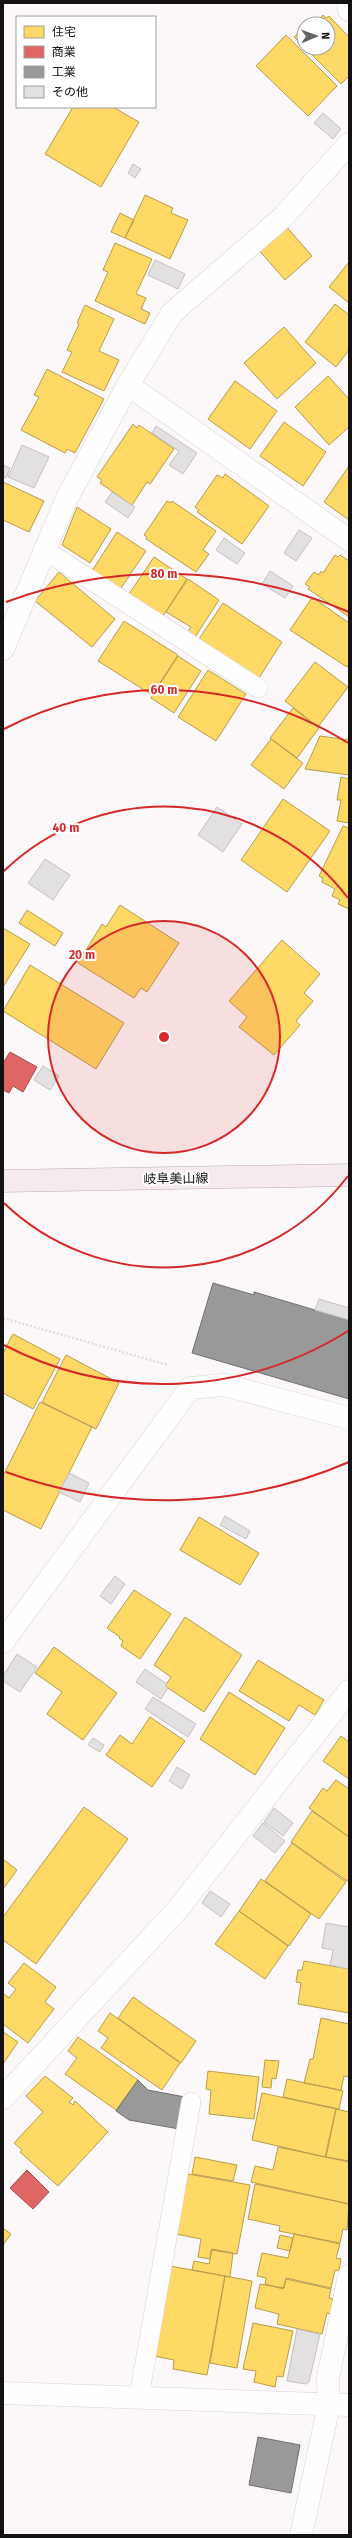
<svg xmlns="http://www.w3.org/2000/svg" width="352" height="2538" font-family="'Fira Sans','Noto Sans JP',sans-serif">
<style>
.homes{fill:#ffd966;stroke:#b89d4c}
.shops{fill:#e06666;stroke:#a24c4c}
.industry{fill:#999;stroke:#717070}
.building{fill:#e2e0e0;stroke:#c3c1c1}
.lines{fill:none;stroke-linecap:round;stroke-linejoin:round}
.service-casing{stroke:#d5d3d3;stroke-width:20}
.minor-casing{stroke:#d5d3d3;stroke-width:23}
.primary-casing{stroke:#bdacb5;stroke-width:23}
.path{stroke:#ddd;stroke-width:2.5;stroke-dasharray:2 2;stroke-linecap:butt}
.service{stroke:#fffefe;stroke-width:19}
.minor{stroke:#fffefe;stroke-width:22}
.primary{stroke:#f4eaf0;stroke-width:22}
.ring{fill:none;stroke:#d62828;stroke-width:2}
.labels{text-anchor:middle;stroke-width:4;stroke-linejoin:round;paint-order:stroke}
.street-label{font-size:13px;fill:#131111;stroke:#fff}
.centre{fill:#d62828;stroke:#fff;stroke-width:2}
.ring-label{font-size:12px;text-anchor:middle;font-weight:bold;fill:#d62828;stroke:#fff;stroke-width:4;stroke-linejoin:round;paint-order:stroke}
</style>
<rect width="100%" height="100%" fill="#fcf8f9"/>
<path class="homes" d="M 323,15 L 326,18 L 329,16 L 349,37 L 349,76 L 341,84 L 305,48 L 328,48 L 328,24 L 315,24 Z
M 304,27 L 304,47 L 294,37 Z
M 286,35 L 337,86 L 308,116 L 256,66 Z
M 73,107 L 113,107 L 139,122 L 101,187 L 45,154 Z
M 145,195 L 173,208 L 171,213 L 188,220 L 170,259 L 125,238 Z
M 120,213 L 134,220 L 125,238 L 111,232 Z
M 284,224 L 312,256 L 285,280 L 257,248 Z
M 115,243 L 152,259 L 136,294 L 146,298 L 141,309 L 150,313 L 145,324 L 95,301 L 108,272 L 103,270 Z
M 349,262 L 349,303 L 329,287 Z
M 335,304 L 349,315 L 349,350 L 336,367 L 305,342 Z
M 85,305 L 114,319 L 99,351 L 119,360 L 104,391 L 62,372 L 72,352 L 67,350 L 79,324 L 77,323 Z
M 284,327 L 316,363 L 277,399 L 244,363 Z
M 47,369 L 104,399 L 75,453 L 67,449 L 65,453 L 21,430 L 39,397 L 34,395 Z
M 328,376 L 349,399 L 349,427 L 329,445 L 295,407 Z
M 235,381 L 277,411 L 250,449 L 208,419 Z
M 284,422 L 326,452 L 303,486 L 260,456 Z
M 133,424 L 137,428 L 139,425 L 174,449 L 150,484 L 147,482 L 132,505 L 100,483 L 102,480 L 97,477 Z
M 349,466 L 349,520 L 324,502 Z
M 225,474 L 269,506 L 242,544 L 197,512 L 199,510 L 195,507 L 217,475 L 223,478 Z
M 3,482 L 44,501 L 29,532 L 3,520 Z
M 167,501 L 171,503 L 172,501 L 216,531 L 203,550 L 209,554 L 196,572 L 146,539 L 147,537 L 144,535 Z
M 77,507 L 111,529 L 90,563 L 62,545 Z
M 117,532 L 146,551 L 121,588 L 92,571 Z
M 335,555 L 338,557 L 340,555 L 349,561 L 349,617 L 308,589 L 310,587 L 305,584 L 314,572 L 319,575 L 321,571 L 323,573 Z
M 154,557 L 187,579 L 163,616 L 129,594 Z
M 59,572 L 115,619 L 92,647 L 35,601 Z
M 188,579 L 219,600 L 195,637 L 188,632 L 191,627 L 166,612 Z
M 311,599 L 315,599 L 349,623 L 349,664 L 347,667 L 290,630 Z
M 223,603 L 282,642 L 259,678 L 199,639 Z
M 124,621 L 178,655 L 152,695 L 98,661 Z
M 178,656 L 201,671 L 174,713 L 151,698 Z
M 315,662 L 348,687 L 318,727 L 285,701 Z
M 208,670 L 246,694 L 216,741 L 178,717 Z
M 293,708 L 319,728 L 297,758 L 270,738 Z
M 320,736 L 349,740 L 349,775 L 305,769 Z
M 271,739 L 303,763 L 284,789 L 251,765 Z
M 341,777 L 349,779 L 349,823 L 337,821 L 341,800 L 337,800 Z
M 283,799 L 330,831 L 287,892 L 241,860 Z
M 343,826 L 349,828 L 349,909 L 338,904 L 340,900 L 332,896 L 335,889 L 322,882 L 323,878 L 319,876 Z
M 120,905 L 179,943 L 147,992 L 141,988 L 134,998 L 78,963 L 102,924 L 106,927 Z
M 27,910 L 63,933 L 55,946 L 19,923 Z
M 3,928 L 30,944 L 3,987 Z
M 282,940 L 320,974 L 304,993 L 313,1001 L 296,1021 L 300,1025 L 274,1055 L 239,1027 L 247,1017 L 229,1001 Z
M 30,965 L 124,1023 L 96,1069 L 3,1011 Z
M 13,1334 L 60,1359 L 33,1409 L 3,1393 L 3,1353 Z
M 66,1355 L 119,1383 L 96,1429 L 42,1402 Z
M 40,1402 L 92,1427 L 41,1529 L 3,1510 L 3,1476 Z
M 199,1517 L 259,1553 L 240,1585 L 180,1550 Z
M 134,1590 L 171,1614 L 140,1659 L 121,1646 L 123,1641 L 119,1638 L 120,1637 L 107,1628 Z
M 185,1617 L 242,1655 L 204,1712 L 165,1686 L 171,1677 L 154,1665 Z
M 54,1647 L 117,1693 L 83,1740 L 47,1714 L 62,1692 L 35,1673 Z
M 258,1660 L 324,1700 L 315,1715 L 299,1705 L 289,1721 L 239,1691 Z
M 229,1692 L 285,1728 L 255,1775 L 200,1739 Z
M 150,1717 L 185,1741 L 152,1787 L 106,1755 L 120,1735 L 132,1744 Z
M 341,1736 L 349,1742 L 349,1779 L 323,1761 Z
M 336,1780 L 349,1789 L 349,1837 L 309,1808 L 323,1788 L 327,1791 Z
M 84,1807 L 128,1839 L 36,1964 L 3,1940 L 3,1917 Z
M 312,1811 L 349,1837 L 349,1878 L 347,1881 L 291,1842 Z
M 292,1843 L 346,1882 L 319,1919 L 265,1881 Z
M 3,1859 L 17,1870 L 3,1889 Z
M 261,1879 L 311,1914 L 289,1946 L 239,1911 Z
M 239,1911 L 288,1946 L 265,1979 L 215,1944 Z
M 304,1961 L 349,1969 L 349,2013 L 298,2004 L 301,1983 L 296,1982 L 298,1970 L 302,1970 Z
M 24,1963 L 56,1987 L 45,2002 L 54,2009 L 28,2043 L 3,2024 L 3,1993 L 9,1998 L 16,1989 L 8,1983 Z
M 133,1997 L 196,2041 L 181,2063 L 118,2018 Z
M 110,2013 L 180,2063 L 162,2090 L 101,2048 L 108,2038 L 98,2031 Z
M 321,2018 L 349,2024 L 349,2077 L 344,2076 L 341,2090 L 304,2083 L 310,2059 L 313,2059 Z
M 3,2032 L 18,2042 L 3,2064 Z
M 78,2037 L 138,2080 L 116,2110 L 65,2074 L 77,2058 L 68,2051 Z
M 265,2060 L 279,2061 L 276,2079 L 272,2078 L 271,2088 L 262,2087 Z
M 208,2071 L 259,2077 L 254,2119 L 209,2114 L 211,2090 L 206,2089 Z
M 45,2076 L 73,2098 L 69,2102 L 73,2105 L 75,2101 L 108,2132 L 58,2186 L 20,2152 L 22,2150 L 14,2143 L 43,2112 L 26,2096 Z
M 287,2079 L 343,2091 L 339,2109 L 283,2097 Z
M 262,2093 L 336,2109 L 325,2157 L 252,2140 Z
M 336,2109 L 349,2112 L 349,2161 L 326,2157 Z
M 278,2147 L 349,2162 L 349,2204 L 251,2182 L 255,2166 L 273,2170 Z
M 195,2157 L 237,2165 L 233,2181 L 192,2174 Z
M 188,2174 L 250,2185 L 237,2254 L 211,2250 L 210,2259 L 198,2257 L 201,2239 L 176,2234 Z
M 255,2184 L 349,2204 L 347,2230 L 343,2229 L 340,2243 L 279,2231 L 280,2226 L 248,2219 Z
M 3,2228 L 11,2234 L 3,2245 Z
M 294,2234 L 340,2244 L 336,2258 L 341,2259 L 339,2271 L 335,2270 L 331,2288 L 286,2278 L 283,2289 L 265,2284 L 266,2278 L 257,2276 L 262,2253 L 288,2258 Z
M 280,2235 L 293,2238 L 290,2251 L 277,2248 Z
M 212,2249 L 233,2253 L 230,2277 L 192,2270 L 194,2261 L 209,2264 Z
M 170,2266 L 225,2276 L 207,2375 L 173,2369 L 174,2360 L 154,2356 Z
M 225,2276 L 252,2281 L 237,2368 L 210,2363 Z
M 286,2279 L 331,2289 L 329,2298 L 333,2299 L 330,2314 L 327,2313 L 322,2334 L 277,2324 L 279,2314 L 255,2308 L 260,2284 L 284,2288 Z
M 253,2323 L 293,2331 L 283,2377 L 277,2376 L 275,2387 L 254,2382 L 256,2371 L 243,2369 Z"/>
<path class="shops" d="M 10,1052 L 37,1067 L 23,1092 L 13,1086 L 9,1093 L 3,1090 L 3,1063 Z
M 27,2170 L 49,2192 L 33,2209 L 10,2188 Z"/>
<path class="industry" d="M 213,1283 L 254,1295 L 254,1292 L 349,1320 L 349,1399 L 192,1353 Z
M 138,2080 L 148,2090 L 185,2097 L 179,2129 L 129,2120 L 116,2111 Z
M 258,2437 L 300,2445 L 291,2493 L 249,2485 Z"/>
<path class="building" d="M 323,113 L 341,129 L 333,139 L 314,123 Z
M 133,164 L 141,169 L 135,178 L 128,173 Z
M 155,260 L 185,274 L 178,289 L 148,275 Z
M 156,426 L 197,453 L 183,474 L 169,465 L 179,451 L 152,433 Z
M 22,445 L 49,457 L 34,488 L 8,477 Z
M 3,465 L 10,468 L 6,478 L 3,477 Z
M 112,492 L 135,507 L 128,518 L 105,502 Z
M 299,530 L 312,538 L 296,561 L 284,553 Z
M 224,538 L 245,553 L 237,564 L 216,550 Z
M 270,571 L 293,586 L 285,598 L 262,584 Z
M 217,807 L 242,824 L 223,852 L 198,835 Z
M 45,859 L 70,875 L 53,900 L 28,883 Z
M 43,1066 L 59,1076 L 50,1090 L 34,1080 Z
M 319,1299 L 349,1308 L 349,1320 L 315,1310 Z
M 69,1473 L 89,1483 L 80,1502 L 59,1492 Z
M 225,1516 L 250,1531 L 246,1539 L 220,1525 Z
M 115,1576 L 125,1584 L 111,1604 L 100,1596 Z
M 17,1654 L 37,1667 L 20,1692 L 3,1681 L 3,1676 Z
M 145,1669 L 167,1684 L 165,1686 L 168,1688 L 161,1699 L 136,1682 Z
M 153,1697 L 196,1724 L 188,1737 L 145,1709 Z
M 93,1738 L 104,1745 L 100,1752 L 88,1745 Z
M 177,1767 L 190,1775 L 182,1789 L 169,1781 Z
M 274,1808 L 293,1823 L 283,1836 L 264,1822 Z
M 263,1823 L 285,1841 L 275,1853 L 253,1836 Z
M 210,1891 L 230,1904 L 221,1917 L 202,1903 Z
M 326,1923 L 349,1927 L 349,1969 L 330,1965 L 333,1950 L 322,1948 Z
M 297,2329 L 320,2334 L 309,2382 L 306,2384 L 287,2381 Z"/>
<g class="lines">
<defs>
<path id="service" d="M 43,549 L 258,688
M 139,2397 L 191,2102"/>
<path id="minor" d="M 349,7 L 349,10
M 128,385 L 349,540
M 3,649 L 67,498 L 128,385 L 172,313 L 282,218 L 349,144
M 3,1642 L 190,1388 L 224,1385 L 349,1418
M 3,2098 L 178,1909 L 349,1691
M 3,2393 L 349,2405
M 301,2535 L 329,2405 L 328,2378 L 349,2276"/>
<path id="primary" d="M 3,1181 L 349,1175"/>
</defs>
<use href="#service" class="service-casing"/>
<use href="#minor" class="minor-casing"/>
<use href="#primary" class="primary-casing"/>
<path class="path" d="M 3,1318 L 168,1365"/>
<use href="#service" class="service"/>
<use href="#minor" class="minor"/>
<use href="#primary" class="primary"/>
</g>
<circle cx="164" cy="1037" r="116" fill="#d62828" fill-opacity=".12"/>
<g class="ring">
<circle cx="164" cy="1037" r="116"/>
<path d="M348 1176A231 231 0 0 1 4 1203M4 871A231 231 0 0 1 348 898"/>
<path d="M348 1331A347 347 0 0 1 4 1345M4 729A347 347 0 0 1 348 743"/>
<path d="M349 1462A463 463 0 0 1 6 1472M6 602A463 463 0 0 1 349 612"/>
</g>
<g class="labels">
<g class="street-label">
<text transform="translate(176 1178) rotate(-1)" y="5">岐阜美山線</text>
</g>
</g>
<circle cx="164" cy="1037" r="6" class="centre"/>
<g class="ring-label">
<text x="164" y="578">80 m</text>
<text x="164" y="694">60 m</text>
<text x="66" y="832">40 m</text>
<text x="82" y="959">20 m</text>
</g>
<rect width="352" height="2538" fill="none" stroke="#131111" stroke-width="8"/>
<rect x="16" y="16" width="140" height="92" fill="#ffffff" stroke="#a1a0a0"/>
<rect x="24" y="26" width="20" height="12" fill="#ffd966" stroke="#a1a0a0"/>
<text x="52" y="36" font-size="12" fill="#131111">住宅</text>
<rect x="24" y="46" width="20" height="12" fill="#e06666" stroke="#a1a0a0"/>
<text x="52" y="56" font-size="12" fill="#131111">商業</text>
<rect x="24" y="66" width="20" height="12" fill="#999999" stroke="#a1a0a0"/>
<text x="52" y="76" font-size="12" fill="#131111">工業</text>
<rect x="24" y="86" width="20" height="12" fill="#e2e0e0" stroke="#a1a0a0"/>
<text x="52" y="96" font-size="12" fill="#131111">その他</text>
<g transform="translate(316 36) rotate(88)"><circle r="19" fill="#ffffff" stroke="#a1a0a0"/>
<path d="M0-3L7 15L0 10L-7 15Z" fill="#656262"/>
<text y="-6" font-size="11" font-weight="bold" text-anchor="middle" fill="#131111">N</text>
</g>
</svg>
